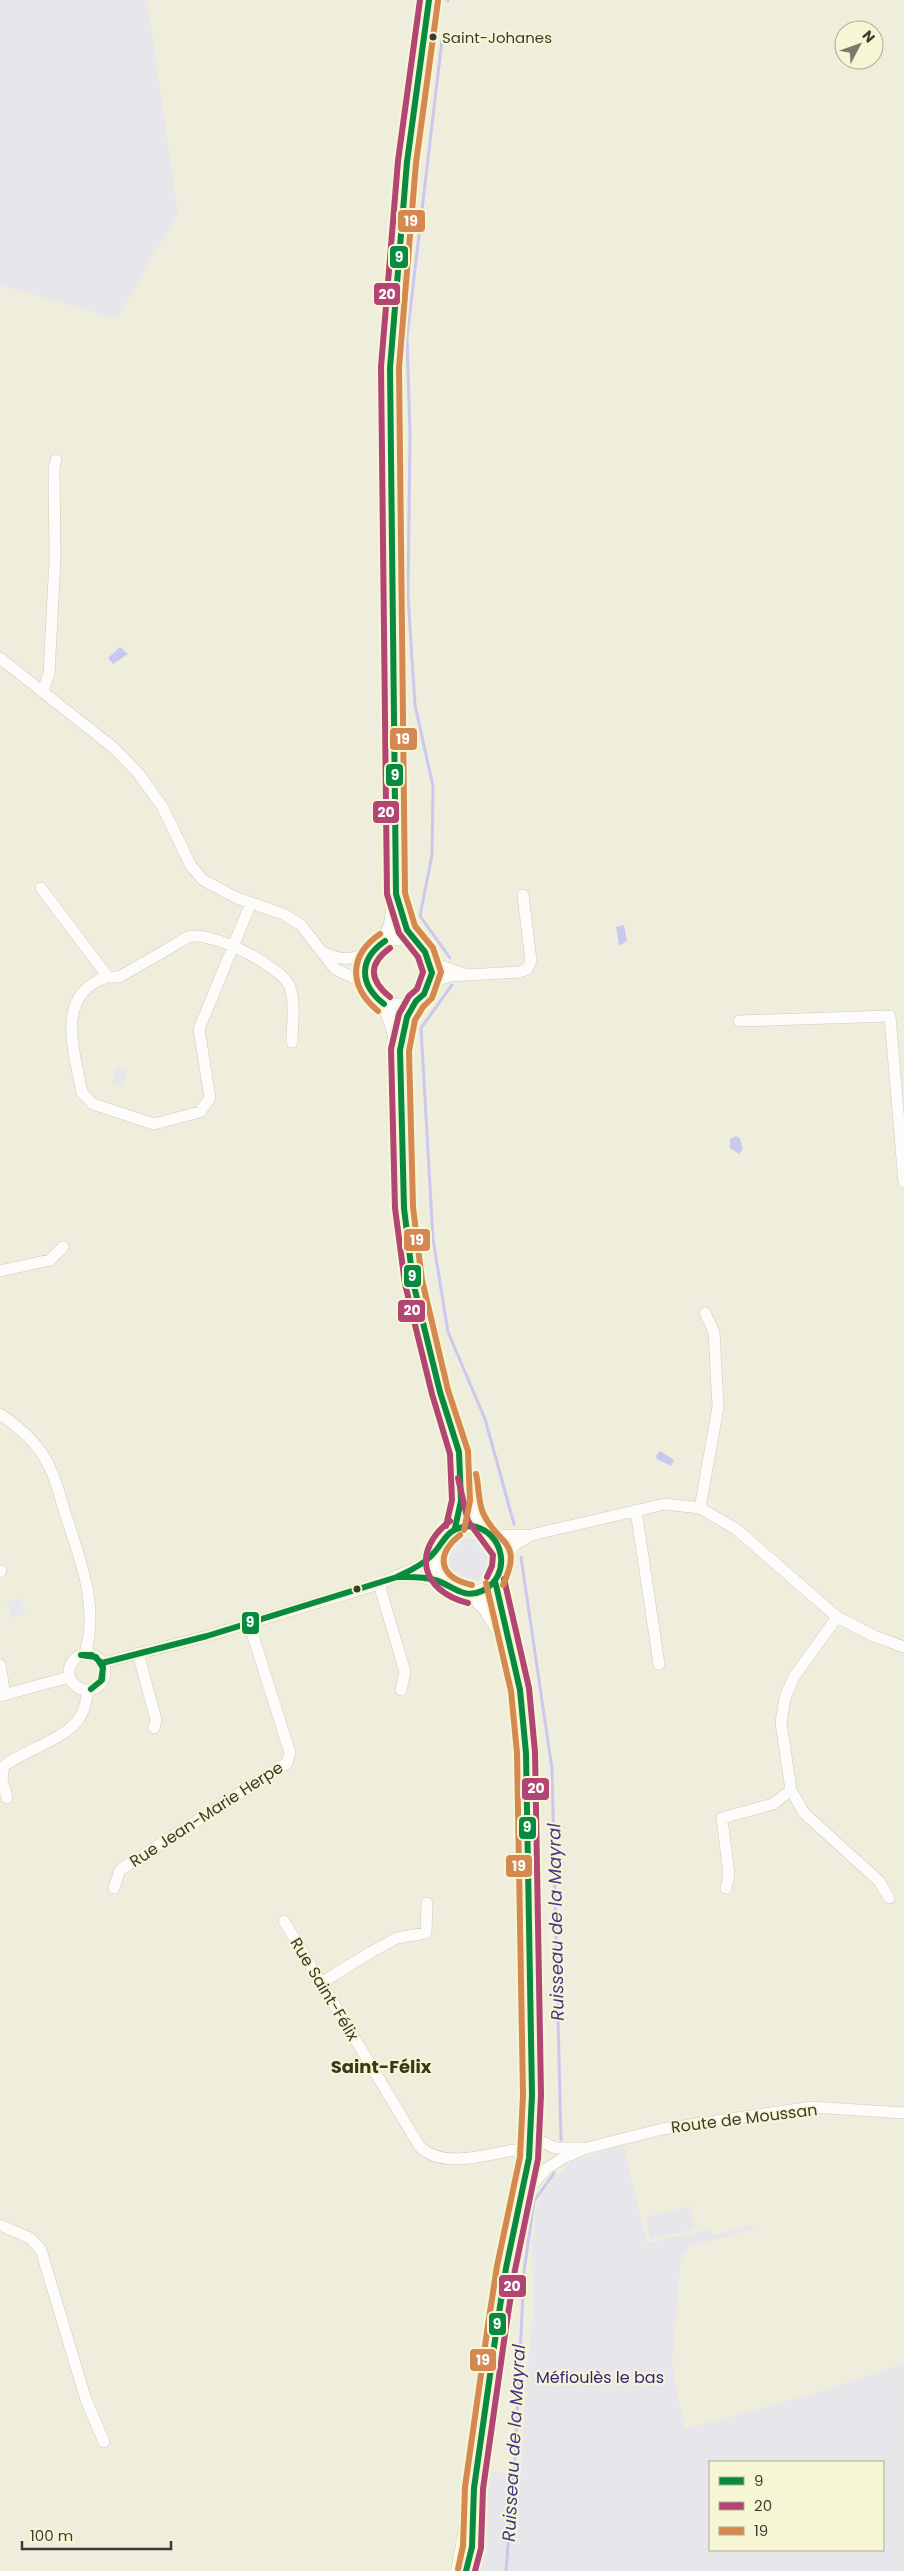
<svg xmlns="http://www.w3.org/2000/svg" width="904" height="2571" font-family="Poppins,sans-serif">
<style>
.green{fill:#e7e6eb;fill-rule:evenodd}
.water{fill:#cac8ee}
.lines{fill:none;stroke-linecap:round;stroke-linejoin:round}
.stream{stroke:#cac8ee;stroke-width:3}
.minor-casing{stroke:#cccbbd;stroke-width:12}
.major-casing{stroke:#cccbbd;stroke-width:15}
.minor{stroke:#fdfcfa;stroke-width:11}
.major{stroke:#fdfcfa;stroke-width:14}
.bus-1-casing{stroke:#f7f6d4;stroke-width:10}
.bus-2-casing{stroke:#f7f6d4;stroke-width:10}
.bus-3-casing{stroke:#f7f6d4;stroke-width:10}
.bus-1{stroke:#088b41;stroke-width:6}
.bus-2{stroke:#b24573;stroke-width:6}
.bus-3{stroke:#d58850;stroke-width:6}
.bus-dot{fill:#3c3b2e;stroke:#f7f6d4;stroke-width:2}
.labels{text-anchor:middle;stroke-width:4;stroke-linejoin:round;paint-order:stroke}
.bus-label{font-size:15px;fill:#3c3b2e;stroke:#f7f6d4;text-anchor:start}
.street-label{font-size:16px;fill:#3c3b2e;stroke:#f7f6d4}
.park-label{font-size:16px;fill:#36247b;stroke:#f7f6d4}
.water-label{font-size:18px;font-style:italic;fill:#46378e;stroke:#f7f6d4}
.neighbourhood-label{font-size:18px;font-weight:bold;fill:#3a381c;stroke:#f7f6d4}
.line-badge{stroke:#f7f6d4;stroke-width:2}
.badge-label{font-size:14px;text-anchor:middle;font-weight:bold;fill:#fff}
</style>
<rect width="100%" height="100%" fill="#efeedc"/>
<path class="green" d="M 0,0 L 147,0 L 178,213 L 117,319 L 0,285 Z
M 118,1066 L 128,1070 L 122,1087 L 112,1083 Z
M443 1561a23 23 0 1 1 46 0a23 23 0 1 1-46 0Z
M 22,1598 L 25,1615 L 10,1617 L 7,1601 Z
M 623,2145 L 647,2243 L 711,2229 L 713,2235 L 753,2225 L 754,2229 L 691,2246 L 681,2258 L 672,2367 L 685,2429 L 802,2397 L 904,2363 L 904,2571 L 469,2571 L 484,2472 L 520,2473 L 530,2339 L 534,2311 L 532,2243 L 537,2203 L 554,2173 L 560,2174 L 570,2162 ZM 883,2462 L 883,2550 L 710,2550 L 710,2462 Z
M 690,2206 L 695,2229 L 650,2239 L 645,2217 Z"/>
<path class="water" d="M 120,647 L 128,654 L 113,664 L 108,658 Z
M 624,925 L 627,941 L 619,946 L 616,927 Z
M 736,1136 L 740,1138 L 743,1149 L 739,1154 L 730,1148 L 730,1139 Z
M 660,1451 L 674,1460 L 671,1466 L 657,1459 L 656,1456 Z"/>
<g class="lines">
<path class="stream" d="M 448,1 L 448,0
M 442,40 L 407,337 L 410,435 L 408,596 L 415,705 L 433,786 L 432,855 L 420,916 L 450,958
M 452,985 L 421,1028 L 433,1239 L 448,1332 L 485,1419 L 514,1524
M 521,1557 L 552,1769 L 561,2140
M 506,2571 L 515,2458 L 524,2272 L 534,2201 L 554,2173"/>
<defs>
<path id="minor" d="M 0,658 L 115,749 L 138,773 L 162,806 L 191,866 L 203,880 L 237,898 L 283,914 L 301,925 L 335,969 L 365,983
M 43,690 L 49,674 L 55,559 L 54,468 L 56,460
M 41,888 L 108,977 L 119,977 C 135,968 152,958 168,949 C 175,945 182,940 188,937 C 210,930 279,965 289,985 C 296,1001 292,1025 292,1042
M 324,953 C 342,961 354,960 371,951
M 430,962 L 464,974
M 108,977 C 53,993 75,1053 82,1093 L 93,1104 L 154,1124 L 200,1112 L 210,1098 L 199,1029 L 251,903
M 430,982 L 450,976 L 520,972 L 527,969 L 531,961 L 523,895
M 739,1021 L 890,1016 L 904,1182
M 0,1271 L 50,1260 L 63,1247
M 0,1414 C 19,1427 40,1445 49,1466 C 57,1482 61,1500 66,1516 C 81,1562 99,1606 85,1654
M 700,1508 L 718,1407 L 714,1332 L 705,1313
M 636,1510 L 659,1664
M 531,1535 L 665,1504 L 700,1508 L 736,1529 L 837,1617 L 874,1636 L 904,1647
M 492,1536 L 531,1535 L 516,1544 L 502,1559
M 0,1572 L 1,1571
M 401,1577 L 418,1577 L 441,1582
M 379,1584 L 405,1672 L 401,1690
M 837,1617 L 794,1677 L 785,1698 L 781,1723 L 791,1790 L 804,1813 L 879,1881 L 889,1898
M 138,1653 L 156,1720 L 154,1728
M69 1672a18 18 0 1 1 36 0a18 18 0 1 1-36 0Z
M 102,1663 L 207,1636 L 379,1584 L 419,1566 L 434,1553
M 0,1665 L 5,1695
M 0,1696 L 69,1677
M 7,1798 L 2,1779 L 4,1766 C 25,1750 63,1740 78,1720 C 84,1712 87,1699 88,1690
M 114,1888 L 120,1870 L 287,1763 L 290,1753 L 249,1623
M 726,1888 L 729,1875 L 722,1818 L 773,1804 L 791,1790
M 284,1921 L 420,2147 C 444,2169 484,2155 514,2150 L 522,2152
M 321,1983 L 371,1952 L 397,1938 L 426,1933 L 427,1903
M 530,2136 L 555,2148 L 583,2148
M 521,2197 L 546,2169 L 563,2158 L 587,2148 L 662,2129 L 812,2107 L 904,2113
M 0,2225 L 30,2238 L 41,2250 L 86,2400 L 104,2442"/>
<path id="major" d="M 398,902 L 407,930 L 416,944
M364 972a34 34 0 1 1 68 0a34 34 0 1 1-68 0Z
M 385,941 L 391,924 L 396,894 L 390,368 L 407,162 L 429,0
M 384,1004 C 413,1067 397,1142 404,1210 C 413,1293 434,1374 460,1454 C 462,1462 466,1471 468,1479 C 472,1497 472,1514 483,1529
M 401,1044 L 407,1017 L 416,1001
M434 1560a34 34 0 1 1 68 0a34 34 0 1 1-68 0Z
M 455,1528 L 461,1501 L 462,1480
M 495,1581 L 520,1690 L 526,1753 L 532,2095 L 529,2158 L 506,2268
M 470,1594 L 485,1608 L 501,1634
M 458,2571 L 474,2488 L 507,2261"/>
</defs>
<use href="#minor" class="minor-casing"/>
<use href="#major" class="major-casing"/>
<use href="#minor" class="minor"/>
<use href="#major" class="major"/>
<defs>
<path id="bus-1" d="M 429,0 L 407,162 L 390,368 L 396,894 L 407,930 L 425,952 L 432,973 L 424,994 L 416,1001 L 407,1017 L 400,1050 L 404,1208 L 413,1282 L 440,1392 L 459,1452 L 461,1501 L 455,1528
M 384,1004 C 359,984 358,960 385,941
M 472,1526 C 504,1531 513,1576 482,1591 C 463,1600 452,1585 435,1580 C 423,1576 410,1577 397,1577 C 409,1571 421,1566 430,1557 C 446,1542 444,1527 472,1526 Z
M 81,1655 L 92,1655 L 103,1664 L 102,1680 L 91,1689
M 81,1655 L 96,1657 L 103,1668 L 101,1681 L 91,1689
M 102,1663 L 207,1636 L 397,1577
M 466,2571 L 472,2547 L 474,2488 L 497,2326 L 506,2268 L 529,2158 L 532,2095 L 526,1753 L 520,1690 L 495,1581"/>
<path id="bus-2" d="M 420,0 L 398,161 L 381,367 L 387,894 L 399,933 L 418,957 L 423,972 L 417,989 L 409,996 L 399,1014 L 391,1049 L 395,1208 L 405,1284 L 432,1394 L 450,1454 L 452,1500 L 446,1526
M 390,997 C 369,980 368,964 390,948
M 458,1478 L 468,1521 L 493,1555 L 492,1566 L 487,1577
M 450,1521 C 411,1551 421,1591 468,1603
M 475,2571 L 481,2548 L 483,2489 L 506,2327 L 515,2270 L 538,2159 L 541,2095 L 535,1752 L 529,1688 L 504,1579"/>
<path id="bus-3" d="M 438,1 L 416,163 L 399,368 L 405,893 L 415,926 L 433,948 L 441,972 L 432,998 L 423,1007 L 415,1020 L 409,1051 L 413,1207 L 422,1280 L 448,1390 L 468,1451 L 470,1501 L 464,1530
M 378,1011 C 349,987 348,956 380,934
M 476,1474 C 479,1486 478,1501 483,1513 C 498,1546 524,1540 503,1585
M 460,1535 C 434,1556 440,1578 472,1585
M 458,2569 L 463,2546 L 465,2487 L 488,2325 L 497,2266 L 520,2157 L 523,2095 L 517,1753 L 511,1691 L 486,1583"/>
</defs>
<use href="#bus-1" class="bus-1-casing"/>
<use href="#bus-2" class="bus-2-casing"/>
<use href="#bus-3" class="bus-3-casing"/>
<use href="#bus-1" class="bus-1"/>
<use href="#bus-2" class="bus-2"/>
<use href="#bus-3" class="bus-3"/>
</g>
<g class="bus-dot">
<circle cx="433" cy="37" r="4.5"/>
<circle cx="357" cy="1589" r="4.5"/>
</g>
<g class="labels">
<g class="bus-label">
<text x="442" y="43">Saint-Johanes</text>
</g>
<g class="street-label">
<text transform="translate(206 1814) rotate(-33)" y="6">Rue Jean-Marie Herpe</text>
<text transform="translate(325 1989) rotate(59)" y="6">Rue Saint-Félix</text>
<text transform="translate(744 2118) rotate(-7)" y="6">Route de Moussan</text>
</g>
<g class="park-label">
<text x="600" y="2383">Méfioulès le bas</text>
</g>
<g class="water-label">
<text transform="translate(556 1922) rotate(-91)" y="6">Ruisseau de la Mayral</text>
<text transform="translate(514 2443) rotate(-87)" y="6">Ruisseau de la Mayral</text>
</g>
<g class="neighbourhood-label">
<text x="381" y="2073">Saint-Félix</text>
</g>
</g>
<g class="line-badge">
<rect x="397" y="209" width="29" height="24" rx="5" fill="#d58850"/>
<rect x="389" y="245" width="20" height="24" rx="5" fill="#088b41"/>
<rect x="373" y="282" width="28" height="24" rx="5" fill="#b24573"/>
<rect x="389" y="727" width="29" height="24" rx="5" fill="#d58850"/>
<rect x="385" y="763" width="19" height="24" rx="5" fill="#088b41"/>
<rect x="372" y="800" width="28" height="24" rx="5" fill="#b24573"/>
<rect x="403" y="1228" width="28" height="24" rx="5" fill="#d58850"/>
<rect x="403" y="1264" width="19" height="24" rx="5" fill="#088b41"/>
<rect x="397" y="1299" width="29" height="24" rx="5" fill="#b24573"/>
<rect x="241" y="1611" width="19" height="24" rx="5" fill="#088b41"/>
<rect x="521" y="1777" width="29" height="24" rx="5" fill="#b24573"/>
<rect x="518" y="1816" width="19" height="24" rx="5" fill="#088b41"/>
<rect x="505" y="1854" width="28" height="24" rx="5" fill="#d58850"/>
<rect x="498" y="2274" width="29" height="24" rx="5" fill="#b24573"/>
<rect x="488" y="2312" width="19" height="24" rx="5" fill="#088b41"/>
<rect x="469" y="2348" width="28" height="24" rx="5" fill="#d58850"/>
</g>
<g class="badge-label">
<text x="411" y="226">19</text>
<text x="399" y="262">9</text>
<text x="387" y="299">20</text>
<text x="403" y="744">19</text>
<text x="395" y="780">9</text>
<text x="386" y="817">20</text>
<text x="417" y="1245">19</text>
<text x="412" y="1281">9</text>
<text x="412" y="1315">20</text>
<text x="250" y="1627">9</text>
<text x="536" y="1793">20</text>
<text x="527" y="1832">9</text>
<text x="519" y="1871">19</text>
<text x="512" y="2291">20</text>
<text x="497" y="2329">9</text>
<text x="483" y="2365">19</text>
</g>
<rect x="709" y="2461" width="175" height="90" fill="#f7f6d4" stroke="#acab92"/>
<rect x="719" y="2477" width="25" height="8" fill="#088b41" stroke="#acab92"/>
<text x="754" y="2486" font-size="15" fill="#3c3b2e">9</text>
<rect x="719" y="2502" width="25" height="8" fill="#b24573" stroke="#acab92"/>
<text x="754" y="2511" font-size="15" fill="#3c3b2e">20</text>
<rect x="719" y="2527" width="25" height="8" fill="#d58850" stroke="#acab92"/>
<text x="754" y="2536" font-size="15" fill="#3c3b2e">19</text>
<g transform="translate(859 45) rotate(49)"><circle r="24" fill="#f7f6d4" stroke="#acab92"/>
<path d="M0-4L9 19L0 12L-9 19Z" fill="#7b7a6b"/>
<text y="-8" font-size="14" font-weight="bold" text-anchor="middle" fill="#3c3b2e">N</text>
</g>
<path d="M22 2541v8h149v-8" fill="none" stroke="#3c3b2e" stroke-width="2.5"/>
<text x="30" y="2541" font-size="15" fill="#3c3b2e" stroke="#f7f6d4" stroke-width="4" paint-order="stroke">100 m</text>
</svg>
